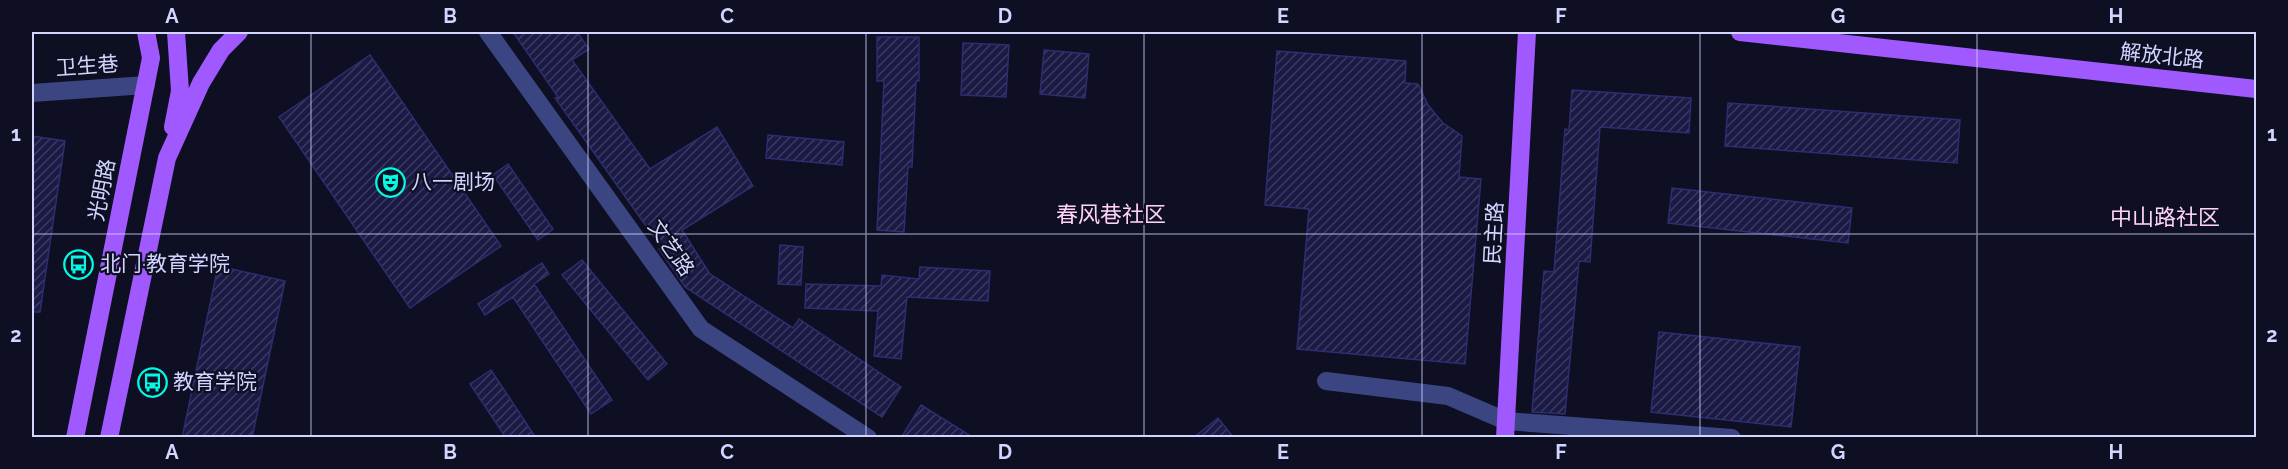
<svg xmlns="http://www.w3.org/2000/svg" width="2288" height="469" font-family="Raleway,'Noto Sans SC',sans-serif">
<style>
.building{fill:url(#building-hatch);stroke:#2d2d70;stroke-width:1.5}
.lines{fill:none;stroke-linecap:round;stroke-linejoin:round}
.minor{stroke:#3a4582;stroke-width:18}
.major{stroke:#a059fe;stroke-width:18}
.grid{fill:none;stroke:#d1d5ff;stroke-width:1.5;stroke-opacity:0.55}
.labels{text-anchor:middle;stroke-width:4.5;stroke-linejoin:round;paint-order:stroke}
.street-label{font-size:21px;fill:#d1d5ff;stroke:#0e0f23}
.poi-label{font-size:21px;fill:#d1d5ff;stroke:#0e0f23;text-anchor:start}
.neighbourhood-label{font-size:22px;fill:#ffd3f7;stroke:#0e0f23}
.neatline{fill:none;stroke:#d1d5ff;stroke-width:2}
.grid-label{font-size:20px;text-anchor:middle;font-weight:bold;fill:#d1d5ff}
</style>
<defs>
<pattern id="building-hatch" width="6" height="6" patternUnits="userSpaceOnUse" patternTransform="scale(1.5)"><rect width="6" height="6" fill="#1b1a44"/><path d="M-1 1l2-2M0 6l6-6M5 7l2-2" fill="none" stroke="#3b3a60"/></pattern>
</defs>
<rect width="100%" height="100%" fill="#0e0f23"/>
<path class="building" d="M 513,32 L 577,32 L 589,49 L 572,60 L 650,169 L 717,127 L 753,186 L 682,230 L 710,274 L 793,328 L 799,319 L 901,387 L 882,417 L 685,287 L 659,249 L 661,247 L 555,98 L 558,97 Z
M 877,37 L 919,37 L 919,81 L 916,81 L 912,167 L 908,167 L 904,232 L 877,230 L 884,81 L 877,81 Z
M 963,43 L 1009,45 L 1006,97 L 961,95 Z
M 1044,50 L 1089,54 L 1085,98 L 1040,94 Z
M 1277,51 L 1406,61 L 1405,83 L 1418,84 L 1428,105 L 1443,123 L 1462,136 L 1459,177 L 1481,179 L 1465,364 L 1297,349 L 1309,209 L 1265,205 Z
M 370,55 L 501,246 L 410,308 L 279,117 Z
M 1572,90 L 1691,98 L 1689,133 L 1600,127 L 1590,262 L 1579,261 L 1565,414 L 1532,412 L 1544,271 L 1554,272 L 1565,129 L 1569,130 Z
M 1728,103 L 1960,120 L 1957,163 L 1725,146 Z
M 768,135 L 844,142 L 842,165 L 766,158 Z
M 32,136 L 65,141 L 40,312 L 32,312 Z
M 508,164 L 553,229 L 538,240 L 493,175 Z
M 1672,188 L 1852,208 L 1848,243 L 1668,223 Z
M 780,245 L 803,247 L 801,285 L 778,284 Z
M 582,260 L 667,364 L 648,380 L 562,275 Z
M 542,263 L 549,274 L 534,284 L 612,400 L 591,414 L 513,297 L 485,315 L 478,304 Z
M 218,266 L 285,281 L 252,438 L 182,438 Z
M 920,267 L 990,271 L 988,301 L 907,297 L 901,359 L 874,356 L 878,311 L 805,308 L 806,284 L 881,286 L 882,275 L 919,279 Z
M 1659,332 L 1800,347 L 1791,427 L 1651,412 Z
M 491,370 L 536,438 L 506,438 L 470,384 Z
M 921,405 L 974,438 L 901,438 Z
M 1218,418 L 1234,438 L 1193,438 Z"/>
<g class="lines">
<path class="minor" d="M 488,32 L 701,329 L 868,438
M 32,93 L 146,85
M 1326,381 L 1448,396 L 1506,421 L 1732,438"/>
<path class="major" d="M 1740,32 L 2256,89
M 173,127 L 180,91 L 176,32
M 75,438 L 151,58 L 146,32
M 109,438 L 167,158 L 201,83 L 221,50 L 239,32
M 1505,438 L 1527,32"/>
</g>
<path class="grid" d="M 311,32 L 311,438M 588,32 L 588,438M 866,32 L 866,438M 1144,32 L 1144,438M 1422,32 L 1422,438M 1700,32 L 1700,438M 1977,32 L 1977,438M 32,234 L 2256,234"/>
<defs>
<symbol id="theatre-ring" viewBox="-11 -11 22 22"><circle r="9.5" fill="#0e0f23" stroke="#02fae3" stroke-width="1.5"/><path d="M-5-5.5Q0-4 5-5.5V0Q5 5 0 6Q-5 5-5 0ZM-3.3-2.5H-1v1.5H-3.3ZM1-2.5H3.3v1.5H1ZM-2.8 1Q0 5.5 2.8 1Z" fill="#02fae3"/></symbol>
<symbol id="bus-ring" viewBox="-11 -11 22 22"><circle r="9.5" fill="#0e0f23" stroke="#02fae3" stroke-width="1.5"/><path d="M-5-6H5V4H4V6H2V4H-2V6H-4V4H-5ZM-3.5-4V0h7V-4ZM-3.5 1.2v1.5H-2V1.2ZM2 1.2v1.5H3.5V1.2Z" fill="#02fae3"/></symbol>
</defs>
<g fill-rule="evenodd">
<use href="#theatre-ring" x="374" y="166" width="33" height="33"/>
<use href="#bus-ring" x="62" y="248" width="33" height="33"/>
<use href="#bus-ring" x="136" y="366" width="33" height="33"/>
</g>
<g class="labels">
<g class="street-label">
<text transform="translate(2162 56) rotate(6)" y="7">解放北路</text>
<text transform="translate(87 66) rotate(-4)" y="7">卫生巷</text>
<text transform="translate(102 190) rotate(-79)" y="7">光明路</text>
<text transform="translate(1494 233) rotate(-87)" y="7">民主路</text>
<text transform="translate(671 248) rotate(55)" y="7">文艺路</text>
</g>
<g class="poi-label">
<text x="411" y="189">八一剧场</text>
<text x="100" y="271">北门·教育学院</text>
<text x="173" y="389">教育学院</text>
</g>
<g class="neighbourhood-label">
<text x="1111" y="222">春风巷社区</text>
<text x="2165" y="225">中山路社区</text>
</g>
</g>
<rect width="2288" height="469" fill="none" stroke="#0e0f23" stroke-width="66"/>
<rect x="33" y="33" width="2222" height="403" class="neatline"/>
<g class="grid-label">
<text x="172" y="23">A</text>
<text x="450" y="23">B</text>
<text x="727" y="23">C</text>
<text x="1005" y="23">D</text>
<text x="1283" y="23">E</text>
<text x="1561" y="23">F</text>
<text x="1838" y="23">G</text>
<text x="2116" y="23">H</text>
<text x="16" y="141">1</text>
<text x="2272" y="141">1</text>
<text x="16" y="342">2</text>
<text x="2272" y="342">2</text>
<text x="172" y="459">A</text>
<text x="450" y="459">B</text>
<text x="727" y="459">C</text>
<text x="1005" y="459">D</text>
<text x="1283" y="459">E</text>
<text x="1561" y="459">F</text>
<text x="1838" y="459">G</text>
<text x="2116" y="459">H</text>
</g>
</svg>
